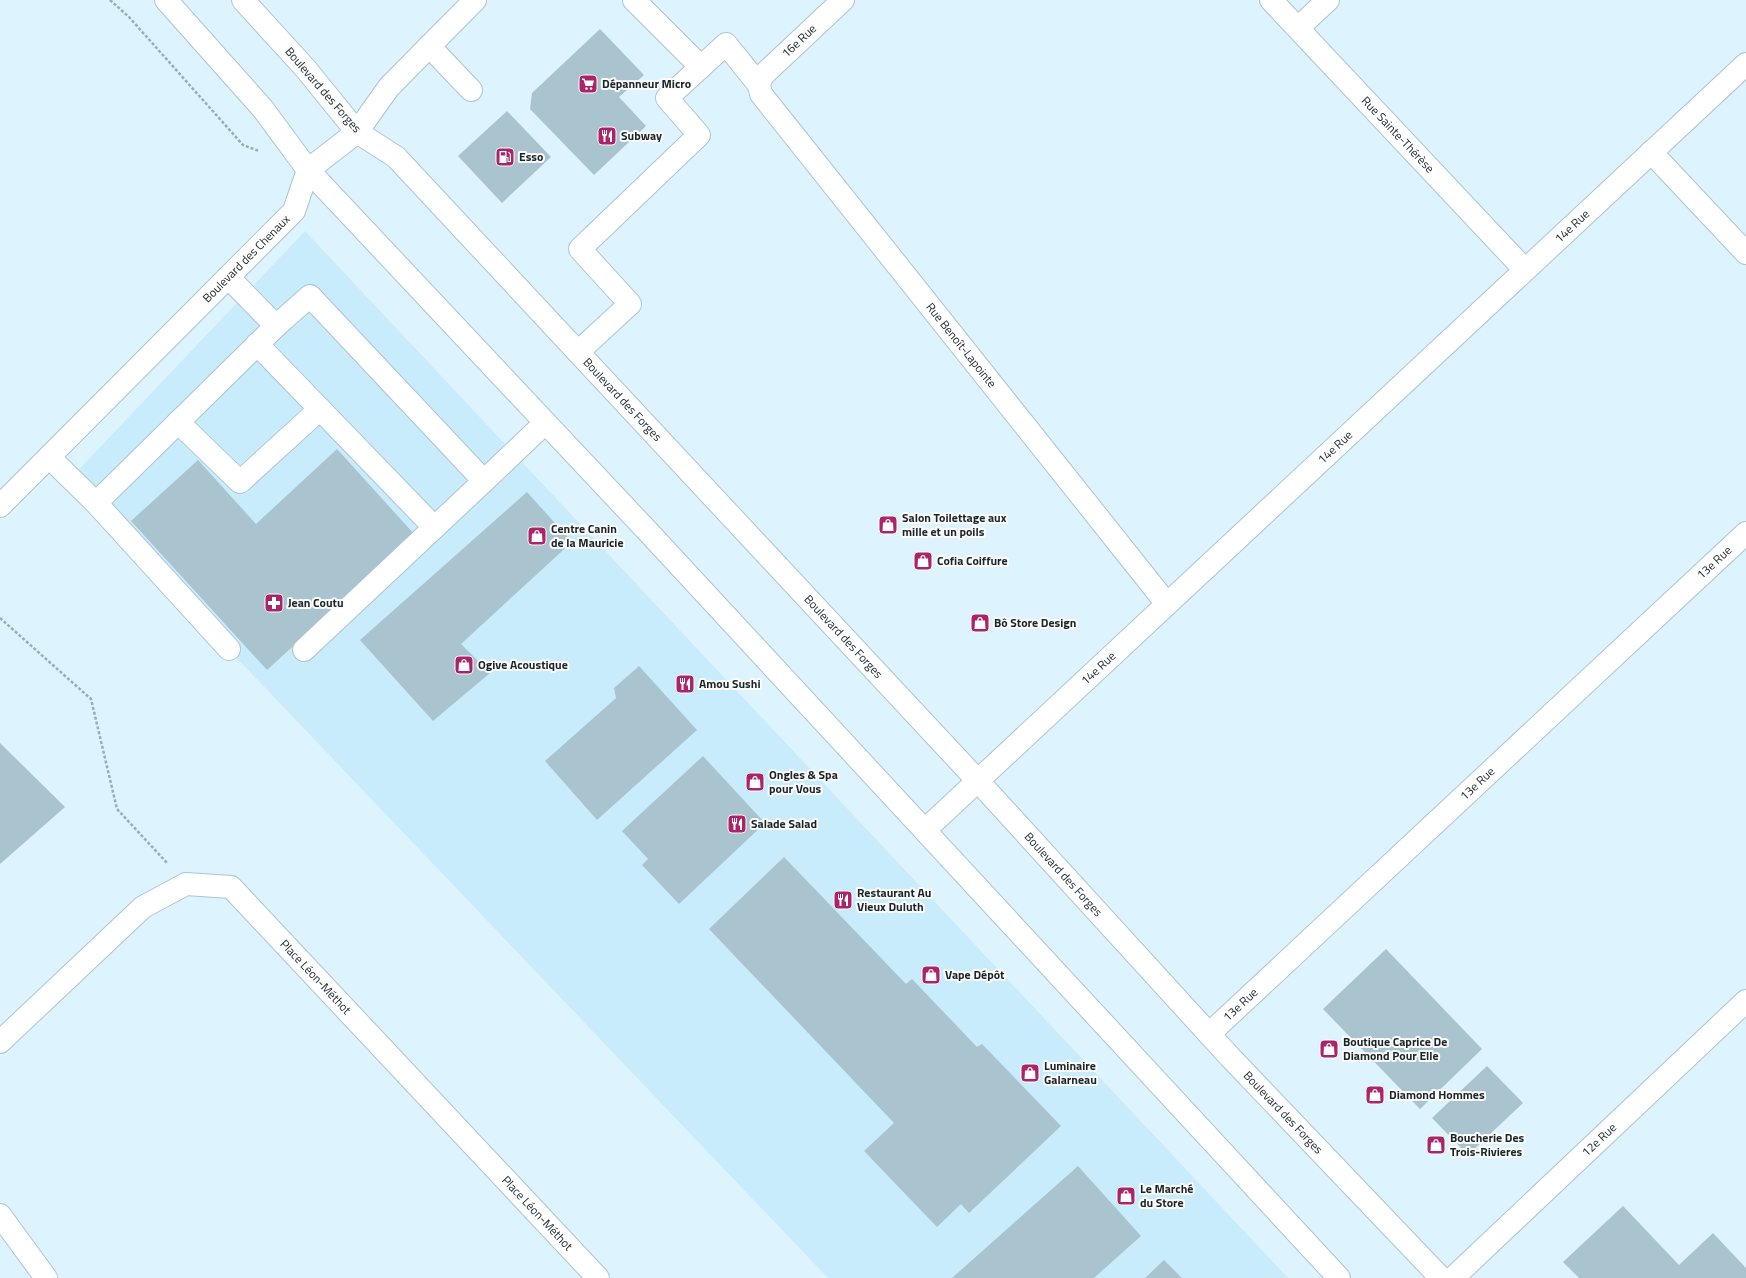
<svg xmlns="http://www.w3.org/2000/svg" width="1746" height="1278" font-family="'Titillium Web',sans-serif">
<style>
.built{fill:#c9ecfd}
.building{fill:#a9c3cf}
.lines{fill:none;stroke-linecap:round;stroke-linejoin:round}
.minor-casing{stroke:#abc5d2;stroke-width:24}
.major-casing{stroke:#abc5d2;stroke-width:24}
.path{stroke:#9aacb4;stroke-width:2.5;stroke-dasharray:3 2;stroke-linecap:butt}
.minor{stroke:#fff;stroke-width:22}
.major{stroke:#fff;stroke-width:22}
.labels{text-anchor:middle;stroke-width:4;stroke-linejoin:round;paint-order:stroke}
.street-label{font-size:12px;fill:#1b252a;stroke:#fcfcfc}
.poi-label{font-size:12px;font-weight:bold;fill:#1b252a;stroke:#fcfcfc;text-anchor:start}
</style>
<rect width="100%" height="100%" fill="#ddf3fd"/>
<path class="built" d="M 305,231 L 1288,1278 L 828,1278 L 68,481 Z"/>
<path class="building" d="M 600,29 L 644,75 L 619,97 L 646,126 L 594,175 L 530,109 L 532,93 Z
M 507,111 L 551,157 L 502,203 L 458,156 Z
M 337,449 L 415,535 L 267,670 L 131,521 L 198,460 L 256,524 Z
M 527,492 L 572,542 L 461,644 L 490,673 L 433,721 L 360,640 Z
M 639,666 L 697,730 L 597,820 L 545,761 L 616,698 L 614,688 Z
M 0,743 L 65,807 L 0,864 Z
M 703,756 L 765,823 L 679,904 L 642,865 L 648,859 L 622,831 Z
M 784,857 L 906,984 L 912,979 L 977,1047 L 982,1044 L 1061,1126 L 969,1213 L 961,1204 L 937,1227 L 864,1151 L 894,1123 L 709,929 Z
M 1386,949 L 1482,1049 L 1420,1109 L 1323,1009 Z
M 1487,1066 L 1523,1103 L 1468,1155 L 1432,1118 Z
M 1078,1166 L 1141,1236 L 1094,1278 L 952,1278 Z
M 1623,1206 L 1679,1265 L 1713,1233 L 1746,1268 L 1746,1278 L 1579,1278 L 1563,1262 Z
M 1164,1260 L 1182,1278 L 1145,1278 Z"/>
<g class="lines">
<defs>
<g id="minor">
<path d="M 166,0 L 263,109 L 308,170"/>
<path d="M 243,0 L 305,68 L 357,132 L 389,87 L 475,0"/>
<path d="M 634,0 L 701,67"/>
<path id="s1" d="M 843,0 L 762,76 L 759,85 L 761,94 L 1167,604"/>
<path id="s2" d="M 1271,0 L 1525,270"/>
<path d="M 1298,28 L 1328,0"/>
<path d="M 429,46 L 471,90"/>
<path d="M 1651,152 L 1746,253"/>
<path d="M 276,326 L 310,296 L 484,481 L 545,423"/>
<path d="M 257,344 L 434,527"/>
<path d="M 578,352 L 630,304 L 580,249 L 699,135 L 667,98 L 726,44 L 759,85"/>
<path d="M 178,422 L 240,482 L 320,409"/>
<path d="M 49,457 L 96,503 L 276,326 L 228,277"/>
<path d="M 96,503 L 229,649"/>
<path d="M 304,650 L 484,481"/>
<path id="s3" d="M 925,830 L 1746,64"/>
<path id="s4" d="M 1209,1034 L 1746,533"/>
<path id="s5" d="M 0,1042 L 143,907 L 186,884 L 231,887 L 598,1278"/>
<path d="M 0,1215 L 46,1278"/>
<path id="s6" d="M 1453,1278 L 1746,1001"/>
</g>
<g id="major">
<path d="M 308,170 L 653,537 L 1339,1278"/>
<path id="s7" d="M 0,506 L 294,211 L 308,170 L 357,132 L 396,157 L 978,781 L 1230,1057 L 1441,1278"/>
</g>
</defs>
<use href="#minor" class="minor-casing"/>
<use href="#major" class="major-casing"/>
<path class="path" d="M 110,0 L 129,17 L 243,145 L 259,151
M 0,618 L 91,699 L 117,809 L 168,864"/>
<use href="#minor" class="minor"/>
<use href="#major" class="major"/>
</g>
<defs>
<symbol id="supermarket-square" viewBox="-11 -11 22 22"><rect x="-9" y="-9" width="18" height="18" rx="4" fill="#ab246a" stroke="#fcfcfc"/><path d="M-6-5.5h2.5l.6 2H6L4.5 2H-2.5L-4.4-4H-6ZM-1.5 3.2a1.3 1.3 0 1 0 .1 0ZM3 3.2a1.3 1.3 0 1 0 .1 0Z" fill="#fff"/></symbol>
<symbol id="restaurant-square" viewBox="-11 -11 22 22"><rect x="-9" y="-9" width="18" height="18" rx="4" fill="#ab246a" stroke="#fcfcfc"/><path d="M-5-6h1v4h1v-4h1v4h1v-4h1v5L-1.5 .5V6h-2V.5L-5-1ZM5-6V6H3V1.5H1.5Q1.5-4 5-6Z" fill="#fff"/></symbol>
<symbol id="fuel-square" viewBox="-11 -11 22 22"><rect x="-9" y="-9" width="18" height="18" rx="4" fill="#ab246a" stroke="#fcfcfc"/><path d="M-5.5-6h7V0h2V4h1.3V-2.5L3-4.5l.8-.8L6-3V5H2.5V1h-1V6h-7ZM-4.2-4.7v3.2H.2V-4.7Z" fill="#fff"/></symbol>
<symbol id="shop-square" viewBox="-11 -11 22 22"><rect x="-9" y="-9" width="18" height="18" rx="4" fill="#ab246a" stroke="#fcfcfc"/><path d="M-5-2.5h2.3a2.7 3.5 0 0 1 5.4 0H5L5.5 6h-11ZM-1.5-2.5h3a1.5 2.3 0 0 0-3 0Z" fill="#fff"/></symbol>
<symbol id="pharmacy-square" viewBox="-11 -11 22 22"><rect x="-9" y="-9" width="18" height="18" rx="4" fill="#ab246a" stroke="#fcfcfc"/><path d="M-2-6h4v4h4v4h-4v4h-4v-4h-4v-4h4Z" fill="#fff"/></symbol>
</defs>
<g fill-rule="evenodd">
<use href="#supermarket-square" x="577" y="73" width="22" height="22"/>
<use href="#restaurant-square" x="596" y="125" width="22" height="22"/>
<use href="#fuel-square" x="494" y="146" width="22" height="22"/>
<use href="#shop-square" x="877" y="514" width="22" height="22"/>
<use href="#shop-square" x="526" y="525" width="22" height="22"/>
<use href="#shop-square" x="912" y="550" width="22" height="22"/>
<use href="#pharmacy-square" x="263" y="592" width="22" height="22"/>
<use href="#shop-square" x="969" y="612" width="22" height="22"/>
<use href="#shop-square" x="453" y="654" width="22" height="22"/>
<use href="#restaurant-square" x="674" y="673" width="22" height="22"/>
<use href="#shop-square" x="744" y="771" width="22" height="22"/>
<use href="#restaurant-square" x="726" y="813" width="22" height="22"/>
<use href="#restaurant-square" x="832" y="889" width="22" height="22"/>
<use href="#shop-square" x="920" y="964" width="22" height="22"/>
<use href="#shop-square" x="1318" y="1038" width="22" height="22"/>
<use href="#shop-square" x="1019" y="1062" width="22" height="22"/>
<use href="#shop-square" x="1364" y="1084" width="22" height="22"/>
<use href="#shop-square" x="1425" y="1134" width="22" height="22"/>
<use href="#shop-square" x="1115" y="1185" width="22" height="22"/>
</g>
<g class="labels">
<g class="street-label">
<text transform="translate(799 41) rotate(-43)" y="4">16e Rue</text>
<text transform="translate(323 90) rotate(49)" y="4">Boulevard des Forges</text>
<text dy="4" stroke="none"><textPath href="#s2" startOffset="185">Rue Sainte-Thérèse</textPath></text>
<text dy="4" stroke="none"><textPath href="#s3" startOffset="885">14e Rue</textPath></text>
<text dy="4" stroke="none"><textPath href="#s7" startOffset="349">Boulevard des Chenaux</textPath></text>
<text dy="4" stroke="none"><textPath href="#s1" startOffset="451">Rue Benoît-Lapointe</textPath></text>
<text dy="4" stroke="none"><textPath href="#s7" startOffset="900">Boulevard des Forges</textPath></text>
<text dy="4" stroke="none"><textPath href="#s3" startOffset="561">14e Rue</textPath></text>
<text dy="4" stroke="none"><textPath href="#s4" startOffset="691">13e Rue</textPath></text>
<text dy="4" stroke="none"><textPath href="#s7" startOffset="1224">Boulevard des Forges</textPath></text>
<text dy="4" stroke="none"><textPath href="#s3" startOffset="237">14e Rue</textPath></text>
<text dy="4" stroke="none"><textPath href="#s4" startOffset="367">13e Rue</textPath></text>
<text dy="4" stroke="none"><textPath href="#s7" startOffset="1548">Boulevard des Forges</textPath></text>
<text dy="4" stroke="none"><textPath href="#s5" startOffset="414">Place Léon-Méthot</textPath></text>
<text dy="4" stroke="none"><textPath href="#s4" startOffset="43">13e Rue</textPath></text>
<text dy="4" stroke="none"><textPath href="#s7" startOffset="1872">Boulevard des Forges</textPath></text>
<text dy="4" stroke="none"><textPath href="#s6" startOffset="201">12e Rue</textPath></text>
<text dy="4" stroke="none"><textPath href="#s5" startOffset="738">Place Léon-Méthot</textPath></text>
</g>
<g class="poi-label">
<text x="602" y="88">Dépanneur Micro</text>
<text x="621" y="140">Subway</text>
<text x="519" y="161">Esso</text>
<text x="902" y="522">Salon Toilettage aux<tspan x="902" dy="14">mille et un poils</tspan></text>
<text x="551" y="533">Centre Canin<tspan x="551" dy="14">de la Mauricie</tspan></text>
<text x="937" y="565">Cofia Coiffure</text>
<text x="288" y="607">Jean Coutu</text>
<text x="994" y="627">Bô Store Design</text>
<text x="478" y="669">Ogive Acoustique</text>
<text x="699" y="688">Amou Sushi</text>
<text x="769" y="779">Ongles &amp; Spa<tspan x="769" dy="14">pour Vous</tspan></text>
<text x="751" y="828">Salade Salad</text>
<text x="857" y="897">Restaurant Au<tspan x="857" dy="14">Vieux Duluth</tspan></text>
<text x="945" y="979">Vape Dépôt</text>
<text x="1343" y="1046">Boutique Caprice De<tspan x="1343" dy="14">Diamond Pour Elle</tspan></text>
<text x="1044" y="1070">Luminaire<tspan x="1044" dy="14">Galarneau</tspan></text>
<text x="1389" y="1099">Diamond Hommes</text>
<text x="1450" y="1142">Boucherie Des<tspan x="1450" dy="14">Trois-Rivieres</tspan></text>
<text x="1140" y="1193">Le Marché<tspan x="1140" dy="14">du Store</tspan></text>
</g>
</g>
</svg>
